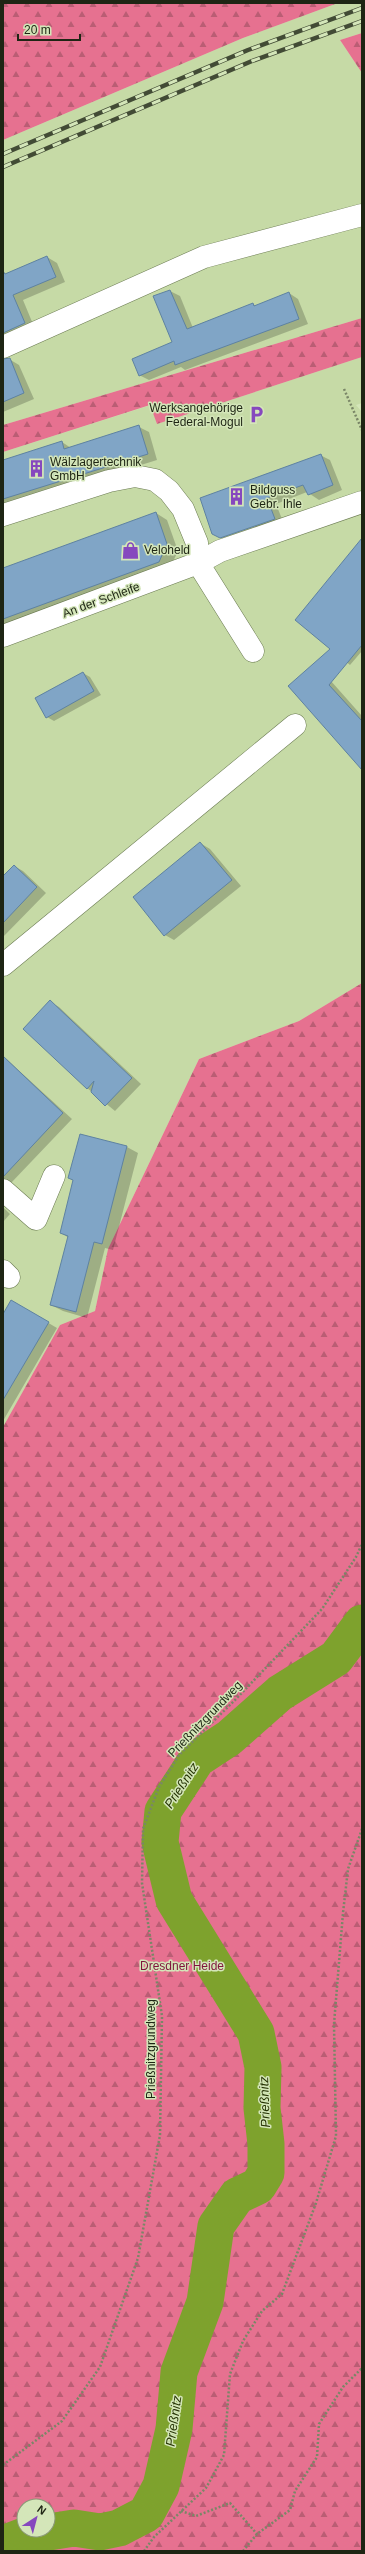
<svg xmlns="http://www.w3.org/2000/svg" width="365" height="2554" font-family="Helvetica,sans-serif">
<style>
.built{fill:#c6daa6}
.forest{fill:url(#forest-firs);fill-rule:evenodd}
.shadow{fill:#0003}
.lines{fill:none;stroke-linecap:round;stroke-linejoin:round}
.river{stroke:#7ea22d;stroke-width:37}
.building{fill:#80a5c6;stroke:#5e82a1}
.minor-casing{stroke:#6b7b52;stroke-width:23}
.path{stroke:#7a8667;stroke-width:2.5;stroke-dasharray:2 2;stroke-linecap:butt}
.minor{stroke:#fff;stroke-width:22}
.rail-casing{stroke:#424b35;stroke-width:4.5}
.rail{stroke:#d4e6b9;stroke-width:3;stroke-dasharray:9;stroke-linecap:butt}
.labels{text-anchor:middle;stroke-width:3;stroke-linejoin:round;paint-order:stroke}
.poi-label{font-size:12px;fill:#1e2514;stroke:#d4e6b9;text-anchor:start}
.street-label{font-size:12px;fill:#1e2514;stroke:#d4e6b9}
.park-label{font-size:12px;fill:#7f143c;stroke:#d4e6b9}
.water-label{font-size:13px;font-style:italic;fill:#273505;stroke:#d4e6b9}
</style>
<defs>
<pattern id="forest-firs" width="22" height="20" patternUnits="userSpaceOnUse"><rect width="22" height="20" fill="#e67190"/><path d="M5 1l3.5 6h-7zM16 11l3.5 6h-7z" fill="#ba5d74"/></pattern>
</defs>
<rect width="100%" height="100%" fill="#d4e6b9"/>
<path class="built" d="M 338,3 L 362,3 L 362,33 L 340,40 L 362,73 L 362,318 L 3,425 L 3,140 L 243,38 Z
M 362,357 L 362,403 L 356,405 L 362,412 L 362,983 L 299,1021 L 199,1059 L 108,1249 L 95,1311 L 60,1325 L 3,1427 L 3,452 L 151,405 L 157,424 Z"/>
<path class="forest" d="M 3,3 L 338,3 L 243,38 L 3,140 Z
M 362,33 L 362,73 L 340,40 Z
M 362,318 L 362,357 L 157,424 L 150,405 L 3,452 L 3,425 Z
M 362,983 L 362,2551 L 3,2551 L 3,1427 L 60,1325 L 95,1311 L 108,1249 L 199,1059 L 299,1021 ZM 24,2506 L 48,2506 L 48,2530 L 24,2530 Z"/>
<path class="shadow" d="M 47,257 L 57,263 L 65,282 L 23,300 L 35,329 L 3,348 L 3,276 Z
M 170,291 L 180,296 L 193,328 L 253,304 L 256,306 L 289,293 L 298,299 L 308,324 L 185,370 L 181,367 L 149,380 L 139,375 L 173,342 Z
M 9,359 L 19,365 L 34,399 L 3,412 L 3,360 Z
M 139,427 L 149,432 L 157,460 L 3,508 L 3,461 L 62,442 L 71,448 Z
M 320,455 L 330,460 L 342,490 L 319,500 L 307,492 L 276,504 L 284,524 L 223,539 L 213,533 Z
M 156,513 L 167,520 L 178,551 L 170,568 L 3,629 L 3,569 Z
M 362,555 L 362,651 L 350,665 L 296,620 Z
M 323,672 L 362,716 L 362,768 Z
M 83,673 L 90,677 L 101,695 L 54,721 L 47,717 Z
M 200,843 L 210,849 L 241,886 L 174,940 L 165,935 Z
M 14,866 L 23,871 L 46,893 L 3,937 L 3,877 Z
M 50,1002 L 59,1007 L 141,1084 L 115,1111 L 87,1088 Z
M 3,1056 L 72,1119 L 11,1183 L 3,1186 Z
M 127,1147 L 138,1153 L 113,1250 L 105,1248 L 87,1318 L 63,1311 L 51,1305 L 69,1238 L 61,1233 Z
M 3,1207 L 10,1214 L 3,1222 Z
M 11,1301 L 57,1328 L 3,1421 L 3,1316 Z"/>
<g class="lines">
<path class="river" d="M 3,2544 L 24,2536 L 74,2528 L 100,2532 L 119,2528 L 146,2514 L 161,2486 L 174,2429 L 179,2372 L 205,2302 L 216,2226 L 237,2196 L 258,2186 L 266,2173 L 266,2144 L 262,2108 L 263,2067 L 256,2033 L 174,1900 L 160,1842 L 163,1811 L 197,1759 L 229,1738 L 280,1693 L 336,1658 L 362,1623"/>
</g>
<path class="building" d="M 47,256 L 56,277 L 13,295 L 25,323 L 3,333 L 3,271 L 5,274 Z
M 170,290 L 187,329 L 253,303 L 254,306 L 289,292 L 299,319 L 175,365 L 174,361 L 139,376 L 132,359 L 172,342 L 153,296 Z
M 10,358 L 24,393 L 3,402 L 3,359 Z
M 139,425 L 148,454 L 3,499 L 3,460 L 62,441 L 64,449 Z
M 321,454 L 333,485 L 308,495 L 303,485 L 267,498 L 275,519 L 220,538 L 212,534 L 200,498 Z
M 156,512 L 167,544 L 159,562 L 3,619 L 3,568 Z
M 362,538 L 362,645 L 329,685 L 362,721 L 362,770 L 288,686 L 330,649 L 295,620 Z
M 83,672 L 94,691 L 46,718 L 35,698 Z
M 200,842 L 232,880 L 164,936 L 133,897 Z
M 14,865 L 37,887 L 3,923 L 3,876 Z
M 50,1000 L 132,1078 L 105,1106 L 91,1092 L 94,1081 L 87,1089 L 23,1029 Z
M 3,1056 L 63,1113 L 3,1177 Z
M 80,1134 L 127,1146 L 102,1244 L 94,1242 L 76,1312 L 50,1305 L 68,1236 L 60,1233 L 73,1180 L 68,1178 Z
M 11,1300 L 49,1322 L 3,1400 L 3,1314 Z"/>
<g class="lines">
<defs>
<path id="minor" d="M 3,347 L 204,257 L 362,215
M 3,515 L 109,481 L 135,476 L 155,480 L 169,491 L 183,509 L 197,543 L 198,563 L 253,651
M 3,636 L 198,563 L 220,551 L 362,502
M 3,965 L 295,725
M 3,1190 L 36,1219 L 54,1176
M 3,1271 L 9,1277"/>
</defs>
<use href="#minor" class="minor-casing"/>
<path class="path" d="M 344,389 L 362,430
M 3,2465 L 62,2421 L 100,2367 L 138,2258 L 160,2135 L 162,2016 L 142,1883 L 143,1829 L 159,1787 L 179,1755 L 236,1699 L 322,1609 L 356,1557 L 362,1544
M 181,2511 L 196,2516 L 230,2503 L 257,2534
M 144,2551 L 154,2537 L 206,2488 L 224,2455 L 230,2374 L 243,2341 L 262,2311 L 282,2294 L 316,2203 L 336,2136 L 334,2024 L 343,1913 L 348,1869 L 362,1829
M 243,2551 L 257,2534 L 290,2510 L 295,2491 L 317,2457 L 319,2424 L 343,2387 L 362,2368"/>
<use href="#minor" class="minor"/>
<defs>
<path id="rail" d="M 3,154 L 248,50 L 362,8
M 3,167 L 252,61 L 362,21"/>
</defs>
<use href="#rail" class="rail-casing"/>
<use href="#rail" class="rail"/>
</g>
<defs>
<symbol id="parking-bare" viewBox="-9 -9 18 18"><path d="M-3.5-5.5H1a3.5 3.5 0 0 1 0 7H-1V5.5H-3.5ZM-1-3.4V-.6H.8a1.4 1.4 0 0 0 0-2.8Z" fill="#8648be" stroke="#d4e6b9" stroke-width="2.5" paint-order="stroke"/></symbol>
<symbol id="building-bare" viewBox="-9 -9 18 18"><path d="M-4-6H4V6H1V3H-1V6H-4ZM-2.5-4.3h1.7v1.8h-1.7ZM.8-4.3h1.7v1.8H.8ZM-2.5-1h1.7V.8h-1.7ZM.8-1h1.7V.8H.8Z" fill="#8648be" stroke="#d4e6b9" stroke-width="2.5" paint-order="stroke"/></symbol>
<symbol id="shop-bare" viewBox="-9 -9 18 18"><path d="M-5-2.5h2.3a2.7 3.5 0 0 1 5.4 0H5L5.5 6h-11ZM-1.5-2.5h3a1.5 2.3 0 0 0-3 0Z" fill="#8648be" stroke="#d4e6b9" stroke-width="2.5" paint-order="stroke"/></symbol>
</defs>
<g fill-rule="evenodd">
<use href="#parking-bare" x="244" y="402" width="25" height="25"/>
<use href="#building-bare" x="24" y="456" width="25" height="25"/>
<use href="#building-bare" x="224" y="484" width="25" height="25"/>
<use href="#shop-bare" x="118" y="538" width="25" height="25"/>
</g>
<g class="labels">
<g class="poi-label">
<text x="243" y="412" text-anchor="end">Werksangehörige<tspan x="243" dy="14">Federal-Mogul</tspan></text>
<text x="50" y="466">Wälzlagertechnik<tspan x="50" dy="14">GmbH</tspan></text>
<text x="250" y="494">Bildguss<tspan x="250" dy="14">Gebr. Ihle</tspan></text>
<text x="144" y="554">Veloheld</text>
</g>
<g class="street-label">
<text transform="translate(101 600) rotate(-20)" y="4">An der Schleife</text>
<text transform="translate(205 1719) rotate(-46)" y="4">Prießnitzgrundweg</text>
<text transform="translate(151 2049) rotate(-90)" y="4">Prießnitzgrundweg</text>
</g>
<g class="park-label">
<text x="182" y="1970">Dresdner Heide</text>
</g>
<g class="water-label">
<text transform="translate(181 1785) rotate(-57)" y="5">Prießnitz</text>
<text transform="translate(264 2102) rotate(-92)" y="5">Prießnitz</text>
<text transform="translate(173 2421) rotate(-82)" y="5">Prießnitz</text>
</g>
</g>
<rect width="365" height="2554" fill="none" stroke="#1e2514" stroke-width="8"/>
<g transform="translate(36 2518) rotate(36)"><circle r="19" fill="#d4e6b9" stroke="#8b9977"/>
<path d="M0-3L7 15L0 10L-7 15Z" fill="#8648be"/>
<text y="-6" font-size="11" font-weight="bold" text-anchor="middle" fill="#1e2514">N</text>
</g>
<path d="M18 34v6h62v-6" fill="none" stroke="#1e2514" stroke-width="2"/>
<text x="24" y="34" font-size="12" fill="#1e2514" stroke="#d4e6b9" stroke-width="3" paint-order="stroke">20 m</text>
</svg>
